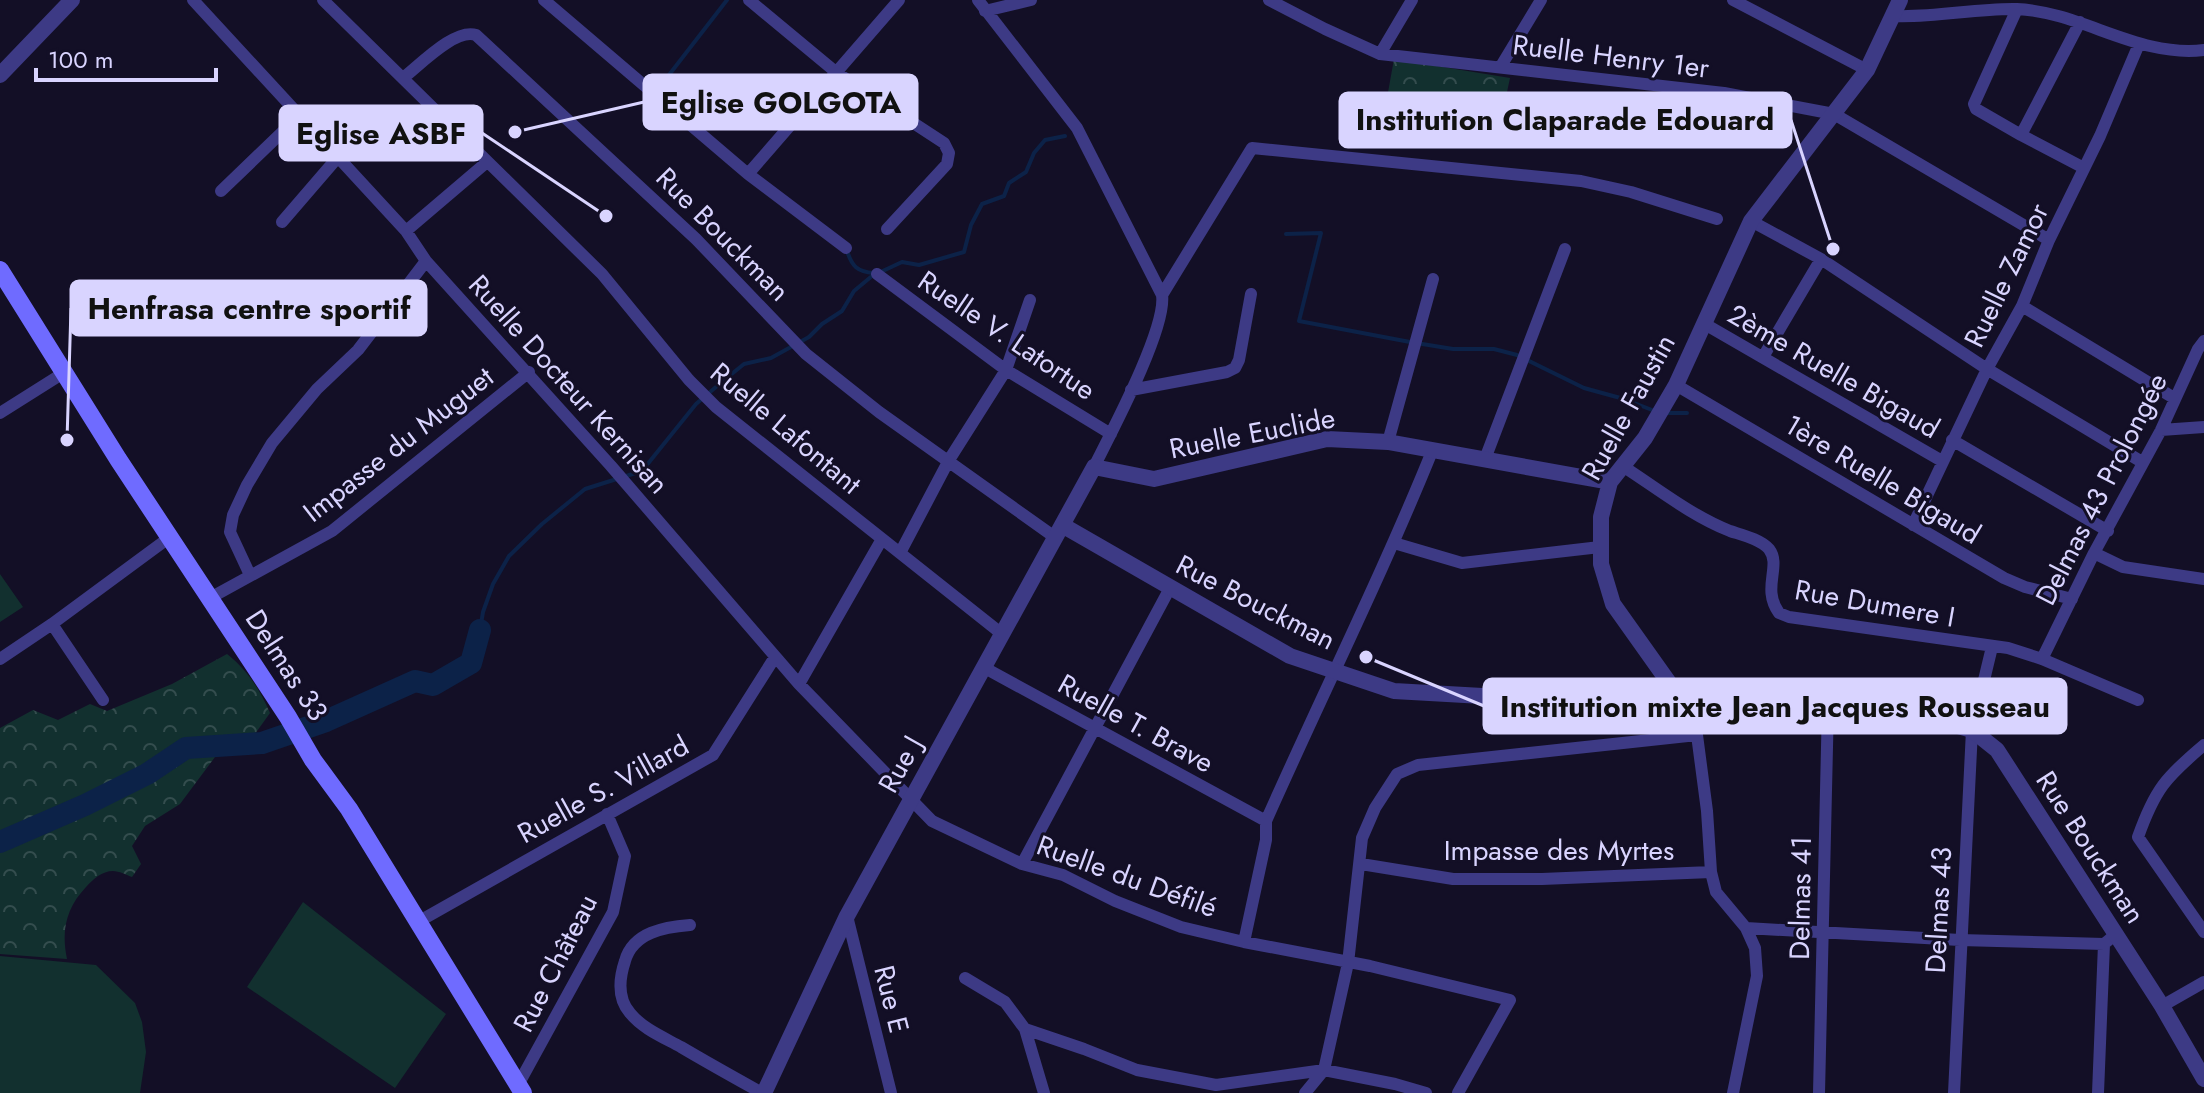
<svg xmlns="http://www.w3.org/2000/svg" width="2204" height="1093" font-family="Jost,sans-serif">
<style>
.forest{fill:url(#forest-crowns)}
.park{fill:#12302f}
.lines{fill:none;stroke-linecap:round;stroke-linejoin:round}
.stream{stroke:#0c2248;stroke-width:4}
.river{stroke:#0c2248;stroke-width:22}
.minor{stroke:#3d3a85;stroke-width:12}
.tertiary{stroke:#3d3a85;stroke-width:16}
.secondary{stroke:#6f6bff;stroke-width:18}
.labels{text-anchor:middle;stroke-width:6;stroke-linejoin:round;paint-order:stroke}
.street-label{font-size:28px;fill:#d9d4ff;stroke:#130f26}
.leader{fill:none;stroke:#d9d4ff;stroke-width:3}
.callout-dot{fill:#d9d4ff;stroke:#130f26;stroke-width:3}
.callout{fill:#d9d4ff;stroke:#d9d4ff;stroke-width:3}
.callout-label{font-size:30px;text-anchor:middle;font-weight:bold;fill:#111}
</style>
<defs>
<pattern id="forest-crowns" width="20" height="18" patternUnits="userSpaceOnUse" patternTransform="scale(2)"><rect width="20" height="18" fill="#12302f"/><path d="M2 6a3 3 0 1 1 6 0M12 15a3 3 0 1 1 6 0" fill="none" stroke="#344d4e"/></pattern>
</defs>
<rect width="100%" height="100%" fill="#130f26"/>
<path class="forest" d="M 1394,59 L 1510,78 L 1497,138 L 1384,115 Z
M 227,654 C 248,671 259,688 270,713 L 244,749 L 215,757 L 180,804 L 145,826 L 132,846 L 141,864 L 132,877 C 127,875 119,871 113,871 C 102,871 93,879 86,887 C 66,908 61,931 67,959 L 0,954 L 0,728 L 33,710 L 58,720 L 90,704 L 107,711 L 172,684 Z"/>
<path class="park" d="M 0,574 L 23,607 L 0,622 Z
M 303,902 L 446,1014 L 395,1088 L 247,987 Z
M 0,956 L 96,965 L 135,1003 L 142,1022 L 146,1052 L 140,1093 L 0,1093 Z"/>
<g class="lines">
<path class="stream" d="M 655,93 L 727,0
M 1286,234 L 1321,233 L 1299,321 L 1410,342 L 1453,349 L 1494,349 L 1517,355 L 1584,388 L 1624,399 L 1657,412
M 847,251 C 852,266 857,272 874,273
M 1666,413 L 1687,413
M 480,630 L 483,612 L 493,584 L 509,556 L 542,524 L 585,489 L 642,471 L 696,404 L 723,381 L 744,364 L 771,358 L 809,337 L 822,324 L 842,311 L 854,291 L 872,276 L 902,262 L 919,265 L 964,252 L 971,225 L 982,204 L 1004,196 L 1009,183 L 1026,172 L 1034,153 L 1045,140 L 1065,136"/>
<path class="river" d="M 0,842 L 85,805 L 147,774 L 186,748 L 262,743 L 326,721 L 415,681 L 433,685 L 471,663 L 480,630"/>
<path class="minor" d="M 193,0 L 406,231 L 426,261 L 611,466 L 799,684 L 932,821 L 1022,864 L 1063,875 L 1115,901 L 1181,927 L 1244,942 L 1370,966 L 1510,1000 L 1458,1093
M 323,0 L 602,274 L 689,380 L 716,407 L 1002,634
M 544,0 L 748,174 L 846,248
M 749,0 L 837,73 L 944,143 L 949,153 L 947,164 L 887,229
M 978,0 L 1077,128 L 1162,295 C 1167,328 1111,433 1094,467
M 1269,0 L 1325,29 L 1380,54 L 1724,93 L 1834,114 L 2049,240
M 1733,0 L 1867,70
M 2017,9 L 1974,104 L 1976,109 L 2021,135
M 985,11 L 1031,0
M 1893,16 C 1935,18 1976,8 2017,9 C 2082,12 2138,58 2204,50
M 2080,22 L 2021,135 L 2084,168
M 1380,54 L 1412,0
M 1501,66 L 1541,0
M 403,78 C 420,65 455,28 476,35 L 696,239 L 806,354 L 879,412 L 1056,538
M 748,174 L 899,0
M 221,191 L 299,116
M 1751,221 L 1821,259 L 1987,369 L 2142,462
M 282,222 L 338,157
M 406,231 L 487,162
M 877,274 L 1006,370 L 1111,434
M 1162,295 L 1252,148 L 1581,181 L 1631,192 L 1717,219
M 2022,306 L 2174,398
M 1703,323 L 1942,461
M 1763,357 L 1821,259
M 1676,385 L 2004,578 L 2025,587 L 2072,599
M 1131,390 L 1227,372 L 1235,368 L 1239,360 L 1251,294
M 0,413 L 65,372
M 2161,430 L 2204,427
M 1952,440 L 2108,531
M 1388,442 L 1433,279
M 1485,459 L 1565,249
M 1624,467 C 1658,489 1692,516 1730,531 C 1742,535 1760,539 1769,549 C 1782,566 1761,588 1779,613 L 1789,617 L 2008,648 L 2042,659 L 2138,700
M 1913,525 L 1987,369 L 2022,306 L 2049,240 L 2100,136 L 2139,44
M 1394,543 L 1462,563 L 1600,547
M 900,553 L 949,460 L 1006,370 L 1030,300
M 2094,553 L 2123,567 L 2204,579
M 250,575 L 230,532 L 233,515 L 247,485 L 272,443 L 317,389 L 358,350 L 426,261
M 210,598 L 332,531 L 529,372
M 52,624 L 103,700
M 0,659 L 52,624 L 170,537
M 2042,659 L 2094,553 L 2161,430 L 2198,349 L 2204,341
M 983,667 L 1266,821
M 799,684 L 882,539
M 1672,687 L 1690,716 L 1697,735 L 1707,811 L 1711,872 L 1716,892 L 1746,928 L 1755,948 L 1757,976 L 1733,1093
M 2204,745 C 2166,777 2155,789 2138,837 L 2204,932
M 1022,864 L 1170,588
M 1361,864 L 1453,879 L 1542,879 L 1711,872
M 847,916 L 891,1093
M 416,923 L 713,755 L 775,657
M 690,925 C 665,927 633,932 625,961 C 619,979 617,998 630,1013 C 643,1029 663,1037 681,1047 C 708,1063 735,1078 762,1093
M 1746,928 L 1960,940 L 2104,944
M 1244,942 L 1266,840 L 1266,821 C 1321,697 1382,575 1433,449
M 965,978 L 1005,1002 L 1025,1029 L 1044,1093
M 2162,1006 L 2204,982
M 1025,1029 L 1084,1049 L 1137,1070 L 1216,1085 L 1324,1070 L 1395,1084 L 1426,1093
M 518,1085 L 613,912 L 625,856 L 607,814
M 1305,1093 L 1324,1070 L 1348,963 L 1362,838 L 1375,808 L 1397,774 L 1418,765 L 1697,735
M 1819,1093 L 1828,704
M 1954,1093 L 1972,730 L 1992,647
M 2098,1093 L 2104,944 L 2110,939"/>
<path class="tertiary" d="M 0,75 L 72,0
M 1062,525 L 1290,656 L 1394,691 L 1500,697 L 1672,687 L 1828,704 L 1894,707 L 1972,730 L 1997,750 L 2162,1006 L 2204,1079
M 1672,687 L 1613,604 L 1601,564 L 1601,517 L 1610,482 L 1645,438 L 1676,385 L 1751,221 L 1867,70 L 1900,0
M 764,1093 L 847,916 L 1094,467 L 1154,479 L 1327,439 L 1388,442 L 1610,482"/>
<path class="secondary" d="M 0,270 L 118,459 L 288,717 L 313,760 L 349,809 L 523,1093"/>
</g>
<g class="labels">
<g class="street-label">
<text transform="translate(1611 56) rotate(7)" y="10">Ruelle Henry 1er</text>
<text transform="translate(723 234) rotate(45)" y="10">Rue Bouckman</text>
<text transform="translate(2006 275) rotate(-64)" y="10">Ruelle Zamor</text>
<text transform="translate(1007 335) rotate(34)" y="10">Ruelle V. Latortue</text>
<text transform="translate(1834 371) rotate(30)" y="10">2ème Ruelle Bigaud</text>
<text transform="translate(569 384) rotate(48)" y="10">Ruelle Docteur Kernisan</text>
<text transform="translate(1628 407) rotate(-61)" y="10">Ruelle Faustin</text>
<text transform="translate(786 428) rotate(40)" y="10">Ruelle Lafontant</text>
<text transform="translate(1252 433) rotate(-11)" y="10">Ruelle Euclide</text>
<text transform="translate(398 444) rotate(-38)" y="10">Impasse du Muguet</text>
<text transform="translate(1883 479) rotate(31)" y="10">1ère Ruelle Bigaud</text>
<text transform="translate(2101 489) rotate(-63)" y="10">Delmas 43 Prolongée</text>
<text transform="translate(1256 602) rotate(27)" y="10">Rue Bouckman</text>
<text transform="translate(1875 603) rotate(10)" y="10">Rue Dumere I</text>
<text transform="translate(287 665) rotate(57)" y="10">Delmas 33</text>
<text transform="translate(1136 723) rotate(29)" y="10">Ruelle T. Brave</text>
<text transform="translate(900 764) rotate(-61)" y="10">Rue J</text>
<text transform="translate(603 789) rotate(-29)" y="10">Ruelle S. Villard</text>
<text transform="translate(2091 847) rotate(57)" y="10">Rue Bouckman</text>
<text x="1559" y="860">Impasse des Myrtes</text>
<text transform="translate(1127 876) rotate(20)" y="10">Ruelle du Défilé</text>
<text transform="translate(1800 898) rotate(-89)" y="10">Delmas 41</text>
<text transform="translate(1938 910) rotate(-87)" y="10">Delmas 43</text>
<text transform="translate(555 963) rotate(-63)" y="10">Rue Château</text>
<text transform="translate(892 999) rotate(76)" y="10">Rue E</text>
</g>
</g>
<path class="leader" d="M515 132L644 102M1833 249L1791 120M606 216L482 133M67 440L71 308M1366 657L1484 706"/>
<g class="callout-dot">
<circle cx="515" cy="132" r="8"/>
<circle cx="1833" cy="249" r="8"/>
<circle cx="606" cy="216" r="8"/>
<circle cx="67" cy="440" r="8"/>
<circle cx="1366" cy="657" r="8"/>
</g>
<g class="callout">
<rect x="644" y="75" width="273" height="54" rx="8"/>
<rect x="1340" y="93" width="451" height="54" rx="8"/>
<rect x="280" y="106" width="202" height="54" rx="8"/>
<rect x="71" y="281" width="355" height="54" rx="8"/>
<rect x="1484" y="679" width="582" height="54" rx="8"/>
</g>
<g class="callout-label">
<text x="781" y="113">Eglise GOLGOTA</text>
<text x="1565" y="130">Institution Claparade Edouard</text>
<text x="381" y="144">Eglise ASBF</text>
<text x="249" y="319">Henfrasa centre sportif</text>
<text x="1775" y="717">Institution mixte Jean Jacques Rousseau</text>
</g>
<path d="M36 68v12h180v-12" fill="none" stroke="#d9d4ff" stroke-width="4"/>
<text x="48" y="68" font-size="24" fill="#d9d4ff" stroke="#130f26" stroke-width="6" paint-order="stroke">100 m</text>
</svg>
